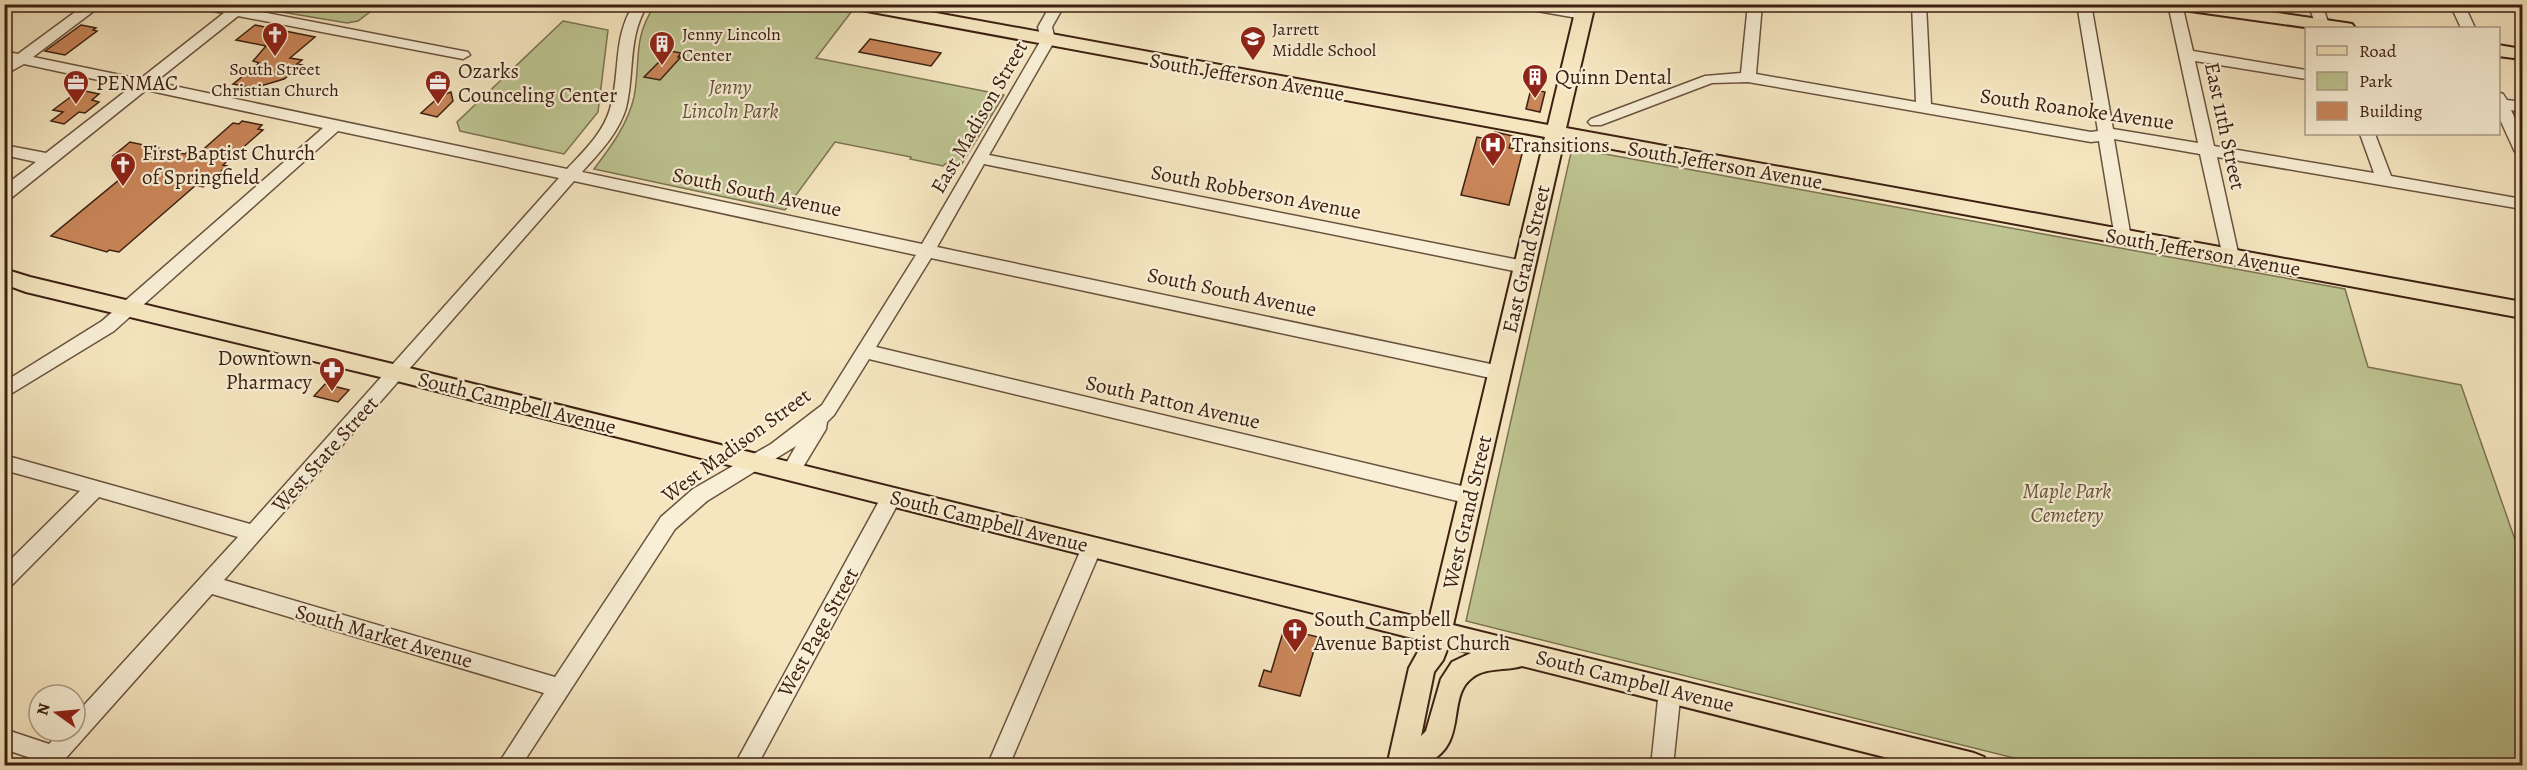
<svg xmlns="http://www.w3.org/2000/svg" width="2527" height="770" font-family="Alegreya,serif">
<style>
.green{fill:#bdc491;stroke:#7d7252;stroke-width:1.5}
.building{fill:#c98659;stroke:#3d2012;stroke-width:1.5}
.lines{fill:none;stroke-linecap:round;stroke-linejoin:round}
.minor-casing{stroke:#6b523e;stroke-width:3}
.major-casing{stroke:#3d2012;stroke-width:4}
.minor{fill:#f8efd6;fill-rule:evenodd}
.major{fill:#f5e6c0;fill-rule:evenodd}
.labels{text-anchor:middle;stroke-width:4.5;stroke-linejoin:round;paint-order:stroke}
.far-poi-label{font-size:18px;fill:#3d2012;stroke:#f8efd6;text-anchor:start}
.poi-label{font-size:21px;fill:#3d2012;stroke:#f8efd6;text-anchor:start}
.street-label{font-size:21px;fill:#3d2012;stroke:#f8efd6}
.park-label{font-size:21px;font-style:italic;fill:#635138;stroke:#f8efd6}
</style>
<rect width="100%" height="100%" fill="#f5e6c0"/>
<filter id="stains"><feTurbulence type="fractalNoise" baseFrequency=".00333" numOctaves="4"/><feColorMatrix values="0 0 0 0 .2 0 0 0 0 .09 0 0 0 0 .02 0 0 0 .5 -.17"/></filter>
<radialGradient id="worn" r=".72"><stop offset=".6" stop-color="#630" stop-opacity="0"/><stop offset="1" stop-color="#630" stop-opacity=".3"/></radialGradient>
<path class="green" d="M 816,4 L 852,11 L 816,58 L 1004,95 L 960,167 L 945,164 L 943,166 L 910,159 L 911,157 L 835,142 L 785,210 L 594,169 C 610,148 628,124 634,97 C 641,60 632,39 655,5 Z
M 262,5 L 262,4 L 379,5 L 358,21 L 347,23 L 264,9 Z
M 563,21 L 608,30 L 598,112 L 564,154 L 460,131 L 457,122 Z
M 1572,148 L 2345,289 L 2368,367 L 2461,385 L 2520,554 L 2522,555 L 2522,765 L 2042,765 L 1466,621 Z"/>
<path class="building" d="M 81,25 L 96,28 L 93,30 L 97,31 L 65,55 L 45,51 Z
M 255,25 L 315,37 L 290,58 L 302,60 L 297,64 L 302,65 L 284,79 L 254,88 L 233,84 L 259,63 L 253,61 L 266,46 L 236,40 Z
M 870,39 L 941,53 L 931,66 L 859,52 Z
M 670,51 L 681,53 L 678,57 L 681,57 L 660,80 L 644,77 Z
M 1531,89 L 1545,92 L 1540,112 L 1526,109 Z
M 80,90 L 99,94 L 92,100 L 99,102 L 85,113 L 79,112 L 64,124 L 51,121 L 63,112 L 53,110 Z
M 451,92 L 453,101 L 437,117 L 421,113 L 440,96 Z
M 242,121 L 262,125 L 258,129 L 263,130 L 223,165 L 227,166 L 203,187 L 196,185 L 119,252 L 109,250 L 107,252 L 51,236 L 131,170 L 111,165 L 120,158 L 113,156 L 130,142 L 185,154 L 188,151 L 198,154 L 233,123 L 239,124 Z
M 1495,132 L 1513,136 L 1509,148 L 1523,150 L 1509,205 L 1461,195 L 1477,137 L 1492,140 Z
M 325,384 L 349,390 L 338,402 L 314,396 Z
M 1284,629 L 1318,637 L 1300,696 L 1259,686 L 1264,670 L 1271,672 Z"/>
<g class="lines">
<defs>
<path id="minor" d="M 86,4 L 103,4 L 33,57 L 140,79 L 224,13 L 192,7 L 190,4 L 232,7 L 251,4 L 246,9 L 468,52 L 470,55 L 463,59 L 238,16 L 155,82 L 567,169 C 584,151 603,133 610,109 C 621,73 612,38 634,4 L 648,4 C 627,37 635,72 626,108 C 618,134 599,153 582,172 L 922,244 L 1041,40 L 1038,27 L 1051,4 L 1065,4 L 1052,27 L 1055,40 L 989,155 L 1524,261 L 1530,263 L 1532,267 L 1530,271 L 1524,273 L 984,164 L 937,247 L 1500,366 L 1506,368 L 1509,373 L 1506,378 L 1500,380 L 931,258 L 876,347 L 1470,488 L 1477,490 L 1480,496 L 1477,502 L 1470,504 L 869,359 L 834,415 L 827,422 L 826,429 L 797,477 L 790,480 L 783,477 L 781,472 L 796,446 L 707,501 L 675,529 L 521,766 L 497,766 L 544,693 L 212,594 L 65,759 L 68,766 L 33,766 L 34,759 L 4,749 L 4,729 L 49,744 L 61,731 L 75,731 L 75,715 L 238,537 L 99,497 L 11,586 L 4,588 L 4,566 L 80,491 L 4,470 L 4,455 L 250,524 L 559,178 L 338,131 L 114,331 L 4,398 L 4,382 L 102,321 L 323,128 L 146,90 L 10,199 L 4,200 L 4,186 L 36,162 L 4,155 L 4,145 L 46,153 L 131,87 L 24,64 L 4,75 L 4,64 L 9,60 L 4,60 L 4,51 L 18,54 ZM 574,181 L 916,255 L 822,405 L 771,444 L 693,489 L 661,517 L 555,677 L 224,580 Z
M 1513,4 C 1531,4 1578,3 1590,15 L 1583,19 L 1520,8 Z
M 1748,4 L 1762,4 L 1756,74 L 1916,102 L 1912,4 L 1926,4 L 1931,104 L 2091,132 L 2098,131 L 2077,4 L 2091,4 L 2113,129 L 2198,143 L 2168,4 L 2182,4 L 2193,51 L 2306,70 L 2306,79 L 2195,61 L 2214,146 L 2374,173 L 2360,134 L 2375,134 L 2391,176 L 2522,199 L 2522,209 L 2217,157 L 2239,257 L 2237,261 L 2225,261 L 2223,257 L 2200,154 L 2114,139 L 2131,238 L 2129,242 L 2117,242 L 2115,238 L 2099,141 L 2091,142 L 1748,82 L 1712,83 L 1601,125 L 1591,125 L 1588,122 L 1591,119 L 1705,76 L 1741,73 Z
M 2308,4 L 2322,4 L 2329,25 L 2327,28 L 2317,28 Z
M 2450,4 L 2464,4 L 2475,28 L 2461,28 Z
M 2498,92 L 2503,94 L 2507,100 L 2522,102 L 2522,112 L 2511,110 L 2522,134 L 2522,155 L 2517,154 L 2514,150 L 2498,115 Z
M 891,490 L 898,492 L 901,498 L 757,766 L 734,766 L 884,492 Z
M 1092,539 L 1099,541 L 1102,547 L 1009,766 L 987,766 L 1082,547 L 1085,541 Z
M 1670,680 L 1678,683 L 1681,690 L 1673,766 L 1651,766 L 1659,690 L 1662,683 Z"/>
<path id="major" d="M 848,4 L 887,4 L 1548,125 L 1577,4 L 1595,4 L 1566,128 L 2522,302 L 2522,318 L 1564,140 L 1453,625 L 1974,753 L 1984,757 L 1988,766 L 1920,766 L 1522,666 C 1506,671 1485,667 1472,678 C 1445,698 1470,746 1424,764 L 1416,761 L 1415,766 L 1387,766 L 1409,668 L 1424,641 L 397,381 L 26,292 L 4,284 L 4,269 L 30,277 L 397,365 L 1429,620 L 1545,137 L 856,9 ZM 1448,647 L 1471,653 L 1452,662 L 1441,679 L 1426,731 L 1421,736 L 1434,672 L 1443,660 Z
M 2168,4 L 2217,4 L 2346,23 L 2352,24 L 2355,28 L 2312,28 L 2176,9 Z
M 2498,45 L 2522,49 L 2522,59 L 2498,56 Z"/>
</defs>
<use href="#minor" class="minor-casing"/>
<use href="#major" class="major-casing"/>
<use href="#minor" class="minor"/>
<use href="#major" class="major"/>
</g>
<defs>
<symbol id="church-pin" viewBox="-11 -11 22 30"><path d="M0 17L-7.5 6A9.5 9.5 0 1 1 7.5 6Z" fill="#8f2418" stroke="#f8efd6"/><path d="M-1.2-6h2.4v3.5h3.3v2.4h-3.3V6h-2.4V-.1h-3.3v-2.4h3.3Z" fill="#fff"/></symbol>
<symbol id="school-pin" viewBox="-11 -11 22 30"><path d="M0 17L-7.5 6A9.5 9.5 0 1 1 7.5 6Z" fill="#8f2418" stroke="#f8efd6"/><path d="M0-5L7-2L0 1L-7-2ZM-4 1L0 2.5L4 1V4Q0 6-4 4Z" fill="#fff"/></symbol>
<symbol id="building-pin" viewBox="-11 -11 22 30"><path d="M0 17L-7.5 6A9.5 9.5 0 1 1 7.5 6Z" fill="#8f2418" stroke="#f8efd6"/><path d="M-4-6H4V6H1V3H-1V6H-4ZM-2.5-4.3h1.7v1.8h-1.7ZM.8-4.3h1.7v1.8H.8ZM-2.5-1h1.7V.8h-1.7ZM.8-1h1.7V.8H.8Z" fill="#fff"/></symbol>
<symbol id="office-pin" viewBox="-11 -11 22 30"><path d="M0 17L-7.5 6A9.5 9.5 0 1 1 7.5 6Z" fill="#8f2418" stroke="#f8efd6"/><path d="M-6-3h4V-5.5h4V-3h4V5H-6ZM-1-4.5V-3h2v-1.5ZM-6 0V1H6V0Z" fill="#fff"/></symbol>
<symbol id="hospital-pin" viewBox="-11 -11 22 30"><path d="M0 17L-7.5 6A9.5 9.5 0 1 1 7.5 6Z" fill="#8f2418" stroke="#f8efd6"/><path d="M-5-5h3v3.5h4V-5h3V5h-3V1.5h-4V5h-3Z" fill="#fff"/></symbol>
<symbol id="pharmacy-pin" viewBox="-11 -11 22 30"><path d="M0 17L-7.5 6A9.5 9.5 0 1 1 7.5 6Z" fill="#8f2418" stroke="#f8efd6"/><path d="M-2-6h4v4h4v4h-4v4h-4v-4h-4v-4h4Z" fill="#fff"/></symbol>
</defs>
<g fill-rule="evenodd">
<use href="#church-pin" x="260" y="20" width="30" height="40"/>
<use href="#school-pin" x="1238" y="24" width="30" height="40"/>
<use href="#building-pin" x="647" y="29" width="30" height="40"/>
<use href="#building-pin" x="1520" y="62" width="30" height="40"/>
<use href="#office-pin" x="61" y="68" width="30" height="40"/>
<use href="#office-pin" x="423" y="68" width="30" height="40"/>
<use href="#hospital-pin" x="1478" y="130" width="30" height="40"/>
<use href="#church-pin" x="108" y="150" width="30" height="40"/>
<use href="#pharmacy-pin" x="317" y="355" width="30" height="40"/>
<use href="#church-pin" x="1280" y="616" width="30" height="40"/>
</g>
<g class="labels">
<g class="far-poi-label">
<text x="1272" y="35">Jarrett<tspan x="1272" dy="21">Middle School</tspan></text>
<text x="682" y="40">Jenny Lincoln<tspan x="682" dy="21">Center</tspan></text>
<text x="275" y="75" text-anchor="middle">South Street<tspan x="275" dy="21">Christian Church</tspan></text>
</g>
<g class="poi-label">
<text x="458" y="78">Ozarks<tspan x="458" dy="24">Counceling Center</tspan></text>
<text x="1555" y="84">Quinn Dental</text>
<text x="96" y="90">PENMAC</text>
<text x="1512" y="152">Transitions</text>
<text x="142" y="160">First Baptist Church<tspan x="142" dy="24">of Springfield</tspan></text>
<text x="312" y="365" text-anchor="end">Downtown<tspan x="312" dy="24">Pharmacy</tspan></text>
<text x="1314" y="626">South Campbell<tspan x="1314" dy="24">Avenue Baptist Church</tspan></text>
</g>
<g class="street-label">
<text transform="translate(1247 77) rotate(10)" y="7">South Jefferson Avenue</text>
<text transform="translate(2077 109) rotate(8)" y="7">South Roanoke Avenue</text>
<text transform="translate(979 117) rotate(-60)" y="7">East Madison Street</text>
<text transform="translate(2225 126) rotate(78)" y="7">East 11th Street</text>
<text transform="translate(1725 165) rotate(10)" y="7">South Jefferson Avenue</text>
<text transform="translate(757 192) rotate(12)" y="7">South South Avenue</text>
<text transform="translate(1256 192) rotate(11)" y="7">South Robberson Avenue</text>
<text transform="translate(2203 252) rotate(10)" y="7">South Jefferson Avenue</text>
<text transform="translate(1526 259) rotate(-77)" y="7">East Grand Street</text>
<text transform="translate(1232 292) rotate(12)" y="7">South South Avenue</text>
<text transform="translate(1173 402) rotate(13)" y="7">South Patton Avenue</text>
<text transform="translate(517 403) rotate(14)" y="7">South Campbell Avenue</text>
<text transform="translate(736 445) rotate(-36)" y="7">West Madison Street</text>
<text transform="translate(325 454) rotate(-48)" y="7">West State Street</text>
<text transform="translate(1467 512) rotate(-77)" y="7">West Grand Street</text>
<text transform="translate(989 521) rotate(14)" y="7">South Campbell Avenue</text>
<text transform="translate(818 632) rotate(-61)" y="7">West Page Street</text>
<text transform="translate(384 636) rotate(16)" y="7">South Market Avenue</text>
<text transform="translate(1635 681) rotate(14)" y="7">South Campbell Avenue</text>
</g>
<g class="park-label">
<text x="730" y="94">Jenny<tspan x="730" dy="24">Lincoln Park</tspan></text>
<text x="2067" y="498">Maple Park<tspan x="2067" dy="24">Cemetery</tspan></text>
</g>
</g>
<rect width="2527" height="770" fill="none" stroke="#f5e6c0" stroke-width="24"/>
<rect x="6" y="6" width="2515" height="758" fill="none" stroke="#3d2012" stroke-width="3"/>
<rect x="12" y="12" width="2503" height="746" fill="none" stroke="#3d2012" stroke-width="1.5"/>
<rect x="2305" y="27" width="195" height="108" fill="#f8efd6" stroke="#ad9c88" stroke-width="1.5"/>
<rect x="2317" y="46" width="30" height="9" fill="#f5e6c0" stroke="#ad9c88" stroke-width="1.5"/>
<text x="2359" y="57" font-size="18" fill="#3d2012">Road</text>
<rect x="2317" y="72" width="30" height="18" fill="#bdc491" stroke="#ad9c88" stroke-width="1.5"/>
<text x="2359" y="87" font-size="18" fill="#3d2012">Park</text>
<rect x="2317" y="102" width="30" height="18" fill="#c98659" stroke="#ad9c88" stroke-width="1.5"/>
<text x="2359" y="117" font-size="18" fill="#3d2012">Building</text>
<g transform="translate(57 713) rotate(285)"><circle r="28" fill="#f8efd6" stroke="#ad9c88" stroke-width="1.5"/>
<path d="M0-4.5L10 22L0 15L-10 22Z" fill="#8f2418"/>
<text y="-9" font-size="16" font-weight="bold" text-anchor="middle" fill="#3d2012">N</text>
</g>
<rect width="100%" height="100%" filter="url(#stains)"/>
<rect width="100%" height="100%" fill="url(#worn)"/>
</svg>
